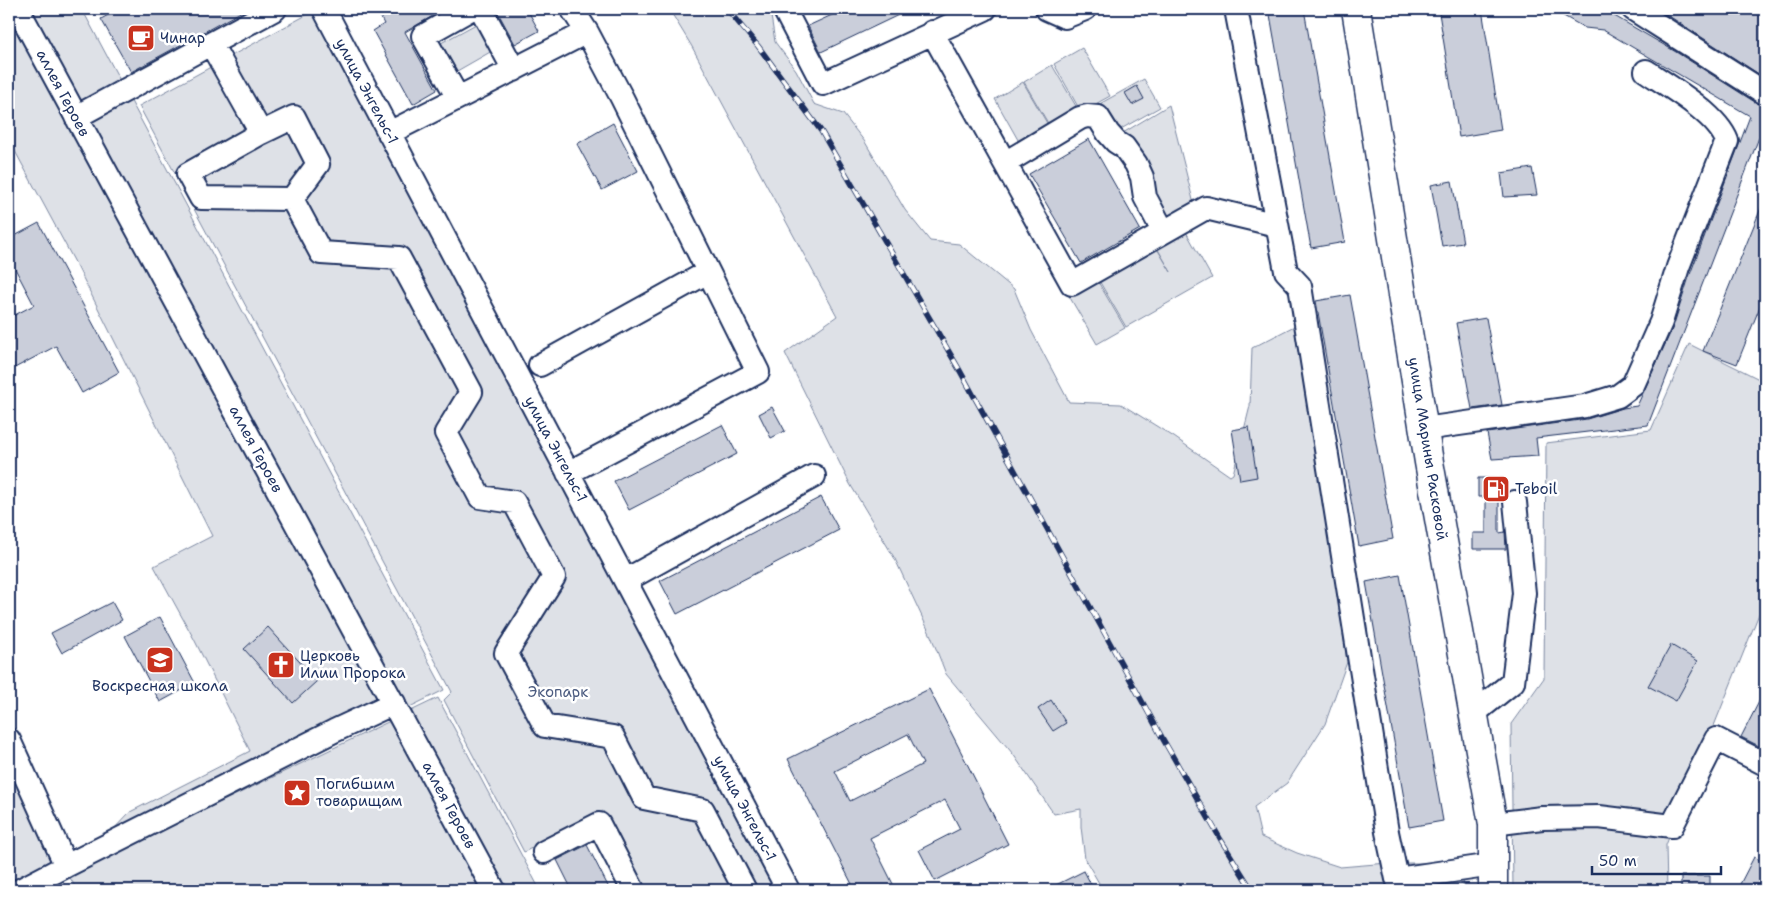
<svg xmlns="http://www.w3.org/2000/svg" width="1774" height="899" font-family="'Shantell Sans',sans-serif">
<style>
.green{fill:#dee1e7;stroke:#7c88a2}
.building{fill:#caceda;stroke:#1b2f5e;fill-rule:evenodd}
.lines{fill:none;stroke-linecap:round;stroke-linejoin:round}
.minor-casing{stroke:#1b2f5e;stroke-width:26}
.major-casing{stroke:#1b2f5e;stroke-width:31}
.minor{stroke:#fff;stroke-width:22}
.major{stroke:#fff;stroke-width:28}
.rail-casing{stroke:#1b2f5e;stroke-width:5.5}
.rail{stroke:#fff;stroke-width:4;stroke-dasharray:11;stroke-linecap:butt}
.labels{text-anchor:middle;stroke-width:5;stroke-linejoin:round;paint-order:stroke}
.poi-label{font-size:15px;fill:#1b2f5e;stroke:#fff;text-anchor:start}
.street-label{font-size:15px;fill:#1b2f5e;stroke:#fff}
.park-label{font-size:15px;fill:#4c5c80;stroke:#fff}
</style>
<rect width="100%" height="100%" fill="#fff"/>
<filter id="ink" filterUnits="userSpaceOnUse"><feTurbulence type="fractalNoise" baseFrequency=".02" numOctaves="2"/><feDisplacementMap in="SourceGraphic" scale="10" xChannelSelector="R" yChannelSelector="G"/><feConvolveMatrix kernelMatrix="1 2 1 2 8 2 1 2 1" color-interpolation-filters="sRGB"/></filter>
<g filter="url(#ink)">
<path class="green" d="M 9,9 L 82,9 L 444,690 L 152,835 L 438,698 L 540,890 L 77,890 L 69,876 L 130,812 L 250,751 L 194,639 L 154,566 L 212,536 L 78,268 L 9,140 Z
M 669,9 L 770,9 L 775,42 L 796,70 L 814,104 L 843,114 L 865,142 L 905,210 L 930,241 L 959,244 L 1014,289 L 1031,330 L 1069,402 L 1121,404 L 1174,437 L 1230,476 L 1233,474 L 1250,406 L 1252,348 L 1300,323 L 1347,662 L 1325,724 L 1287,783 L 1254,807 L 1261,837 L 1297,853 L 1340,867 L 1388,863 L 1465,863 L 1463,890 L 1103,890 L 1085,859 L 1081,827 L 1081,809 L 1054,814 L 1013,754 L 946,674 L 931,636 L 895,559 L 850,484 L 785,353 L 837,316 L 691,45 Z
M 312,12 L 623,589 L 776,890 L 644,890 L 603,811 L 524,852 L 444,700 L 452,692 L 139,106 Z
M 476,24 L 492,51 L 457,71 L 441,43 Z
M 1082,48 L 1110,96 L 1081,112 L 1054,64 Z
M 1052,65 L 1080,113 L 1052,130 L 1024,82 Z
M 1144,79 L 1160,107 L 1112,134 L 1096,106 Z
M 1023,82 L 1051,130 L 1022,147 L 995,99 Z
M 1169,105 L 1194,204 L 1166,219 L 1118,136 Z
M 1185,230 L 1212,278 L 1126,327 L 1098,279 L 1156,247 L 1171,272 L 1156,246 Z
M 1097,280 L 1125,328 L 1097,344 L 1069,296 Z
M 1689,344 L 1765,382 L 1765,599 L 1666,845 L 1667,890 L 1513,890 L 1511,724 L 1544,678 L 1546,443 L 1651,430 Z
M 9,763 L 54,851 L 50,868 L 9,888 Z"/>
<path class="building" d="M 119,9 L 246,9 L 131,72 L 101,19 Z
M 376,9 L 445,9 L 405,32 L 437,90 L 413,104 L 373,31 L 384,24 Z
M 496,9 L 527,9 L 539,31 L 515,44 Z
M 845,9 L 911,9 L 821,52 L 808,26 Z
M 1269,9 L 1304,9 L 1345,242 L 1311,248 Z
M 1469,9 L 1482,9 L 1501,130 L 1459,137 L 1439,13 Z
M 1551,9 L 1607,9 L 1611,14 L 1676,52 L 1758,104 L 1765,106 L 1765,122 L 1648,425 L 1536,438 L 1538,456 L 1492,459 L 1487,433 L 1587,419 L 1623,408 L 1637,406 L 1673,327 L 1689,277 L 1750,116 L 1603,30 L 1585,28 Z
M 1658,9 L 1765,9 L 1765,78 L 1689,29 Z
M 1137,86 L 1144,99 L 1132,105 L 1125,93 Z
M 613,123 L 638,171 L 602,190 L 577,144 Z
M 1089,139 L 1140,229 L 1081,263 L 1029,174 Z
M 1532,168 L 1537,195 L 1504,197 L 1501,173 Z
M 1452,181 L 1463,243 L 1442,246 L 1431,185 Z
M 1765,198 L 1765,294 L 1737,364 L 1703,351 Z
M 39,223 L 119,372 L 82,393 L 56,346 L 9,371 L 9,318 L 34,305 L 9,257 L 9,239 Z
M 1350,295 L 1393,539 L 1359,546 L 1316,301 Z
M 1486,318 L 1502,405 L 1472,409 L 1456,323 Z
M 772,407 L 785,431 L 771,438 L 759,414 Z
M 722,425 L 737,454 L 629,510 L 614,481 Z
M 1249,427 L 1257,477 L 1240,480 L 1232,430 Z
M 1478,478 L 1503,478 L 1503,497 L 1499,498 L 1499,533 L 1505,532 L 1506,549 L 1473,549 L 1473,533 L 1486,533 L 1486,497 L 1478,497 Z
M 821,497 L 839,530 L 677,614 L 660,581 Z
M 1400,575 L 1443,821 L 1409,827 L 1366,582 Z
M 112,602 L 122,620 L 62,653 L 51,633 Z
M 160,617 L 195,683 L 160,702 L 125,636 Z
M 268,627 L 317,681 L 293,703 L 244,649 Z
M 1671,645 L 1698,661 L 1676,701 L 1648,686 Z
M 929,689 L 1008,844 L 935,881 L 919,850 L 960,829 L 945,800 L 870,838 L 896,890 L 855,890 L 788,759 ZM 908,734 L 923,764 L 850,801 L 835,771 Z
M 1765,690 L 1765,749 L 1741,737 Z
M 1051,700 L 1066,723 L 1053,731 L 1038,709 Z
M 587,845 L 610,890 L 572,890 L 557,860 Z
M 1754,857 L 1765,863 L 1765,890 L 1737,890 Z
M 1084,871 L 1094,890 L 1046,890 Z
M 1681,876 L 1710,876 L 1710,890 L 1681,890 Z"/>
<g class="lines">
<defs>
<path id="minor" d="M 18,9 L 494,890
M 324,9 L 788,890
M 481,9 L 514,70
M 784,9 L 823,84 L 985,9
M 1047,9 L 1065,17 L 1085,9
M 1236,9 L 1286,271 L 1300,286 L 1387,832 L 1397,879 L 1493,865
M 1633,9 L 1765,93
M 932,32 L 1072,284 L 1206,208 L 1277,225
M 215,51 L 261,133
M 458,98 L 587,32
M 76,117 L 275,9
M 294,117 L 318,164 L 292,199 L 201,198 L 188,174 L 261,133 Z
M 389,133 L 458,98 L 423,36 L 471,9
M 1005,163 L 1080,118 L 1087,116 L 1098,117 L 1108,133 L 1116,142 L 1124,147 L 1136,164 L 1142,177 L 1145,197 L 1163,231
M 292,199 L 321,253 L 399,258 L 471,392 L 446,433 L 480,497 L 514,502 L 554,577 L 506,653 L 545,726 L 613,737 L 644,798 L 703,810 L 745,890
M 540,365 L 708,272
M 1424,429 L 1585,406 L 1618,396 L 1633,385 L 1661,322 L 1678,267 L 1727,141 C 1717,114 1670,87 1646,71
M 568,473 L 758,372 L 622,98 L 587,32 L 572,9
M 626,580 L 814,476
M 1473,714 L 1513,682 L 1524,593 L 1515,502
M 9,740 L 66,866 L 20,890
M 1493,824 L 1542,818 L 1599,817 L 1672,826 L 1716,739 L 1765,764
M 544,852 L 599,824 L 633,890
M 66,866 L 334,731 L 394,703"/>
<path id="major" d="M 1356,9 L 1429,462 L 1493,824 L 1493,890"/>
</defs>
<use href="#minor" class="minor-casing"/>
<use href="#major" class="major-casing"/>
<use href="#minor" class="minor"/>
<use href="#major" class="major"/>
<defs>
<path id="rail" d="M 727,9 L 758,46 L 821,131 L 959,369 L 1164,741 L 1221,840 L 1252,890"/>
</defs>
<use href="#rail" class="rail-casing"/>
<use href="#rail" class="rail"/>
</g>
</g>
<defs>
<symbol id="cafe-square" viewBox="-11 -11 22 22"><rect x="-9" y="-9" width="18" height="18" rx="4" fill="#c8321e" stroke="#fff"/><path d="M-5.5-4.5H6V0H3Q3 3.5 0 3.5H-2.5Q-5.5 3.5-5.5 0ZM3-3.2v2h1.7v-2ZM-6 4.5H4V6H-6Z" fill="#fff"/></symbol>
<symbol id="fuel-square" viewBox="-11 -11 22 22"><rect x="-9" y="-9" width="18" height="18" rx="4" fill="#c8321e" stroke="#fff"/><path d="M-5.5-6h7V0h2V4h1.3V-2.5L3-4.5l.8-.8L6-3V5H2.5V1h-1V6h-7ZM-4.2-4.7v3.2H.2V-4.7Z" fill="#fff"/></symbol>
<symbol id="school-square" viewBox="-11 -11 22 22"><rect x="-9" y="-9" width="18" height="18" rx="4" fill="#c8321e" stroke="#fff"/><path d="M0-5L7-2L0 1L-7-2ZM-4 1L0 2.5L4 1V4Q0 6-4 4Z" fill="#fff"/></symbol>
<symbol id="church-square" viewBox="-11 -11 22 22"><rect x="-9" y="-9" width="18" height="18" rx="4" fill="#c8321e" stroke="#fff"/><path d="M-1.2-6h2.4v3.5h3.3v2.4h-3.3V6h-2.4V-.1h-3.3v-2.4h3.3Z" fill="#fff"/></symbol>
<symbol id="sight-square" viewBox="-11 -11 22 22"><rect x="-9" y="-9" width="18" height="18" rx="4" fill="#c8321e" stroke="#fff"/><path d="M0-6L1.8-2.2L6-1.7L2.9 1.2L3.7 5.4L0 3.3L-3.7 5.4L-2.9 1.2L-6-1.7L-1.8-2.2Z" fill="#fff"/></symbol>
</defs>
<g fill-rule="evenodd">
<use href="#cafe-square" x="125" y="22" width="32" height="32"/>
<use href="#fuel-square" x="1480" y="473" width="32" height="32"/>
<use href="#school-square" x="144" y="644" width="32" height="32"/>
<use href="#church-square" x="265" y="649" width="32" height="32"/>
<use href="#sight-square" x="281" y="777" width="32" height="32"/>
</g>
<g class="labels">
<g class="poi-label">
<text x="160" y="43">Чинар</text>
<text x="1515" y="494">Teboil</text>
<text x="300" y="661">Церковь<tspan x="300" dy="17">Илии Пророка</tspan></text>
<text x="160" y="691" text-anchor="middle">Воскресная школа</text>
<text x="316" y="789">Погибшим<tspan x="316" dy="17">товарищам</tspan></text>
</g>
<g class="street-label">
<text transform="translate(367 91) rotate(62)" y="5">улица Энгельс-1</text>
<text transform="translate(63 93) rotate(62)" y="5">аллея Героев</text>
<text transform="translate(256 449) rotate(62)" y="5">аллея Героев</text>
<text transform="translate(556 449) rotate(62)" y="5">улица Энгельс-1</text>
<text transform="translate(1428 449) rotate(81)" y="5">улица Марины Расковой</text>
<text transform="translate(449 805) rotate(62)" y="5">аллея Героев</text>
<text transform="translate(745 808) rotate(62)" y="5">улица Энгельс-1</text>
</g>
<g class="park-label">
<text x="558" y="697">Экопарк</text>
</g>
</g>
<rect width="1774" height="899" fill="none" stroke="#fff" stroke-width="30"/>
<rect x="15" y="15" width="1744" height="869" fill="none" stroke="#1b2f5e" stroke-width="2" filter="url(#ink)"/>
<path d="M1592 866v8h129v-8" fill="none" stroke="#1b2f5e" stroke-width="2.5"/>
<text x="1599" y="866" font-size="15" fill="#1b2f5e" stroke="#ffffff" stroke-width="4" paint-order="stroke">50 m</text>
</svg>
